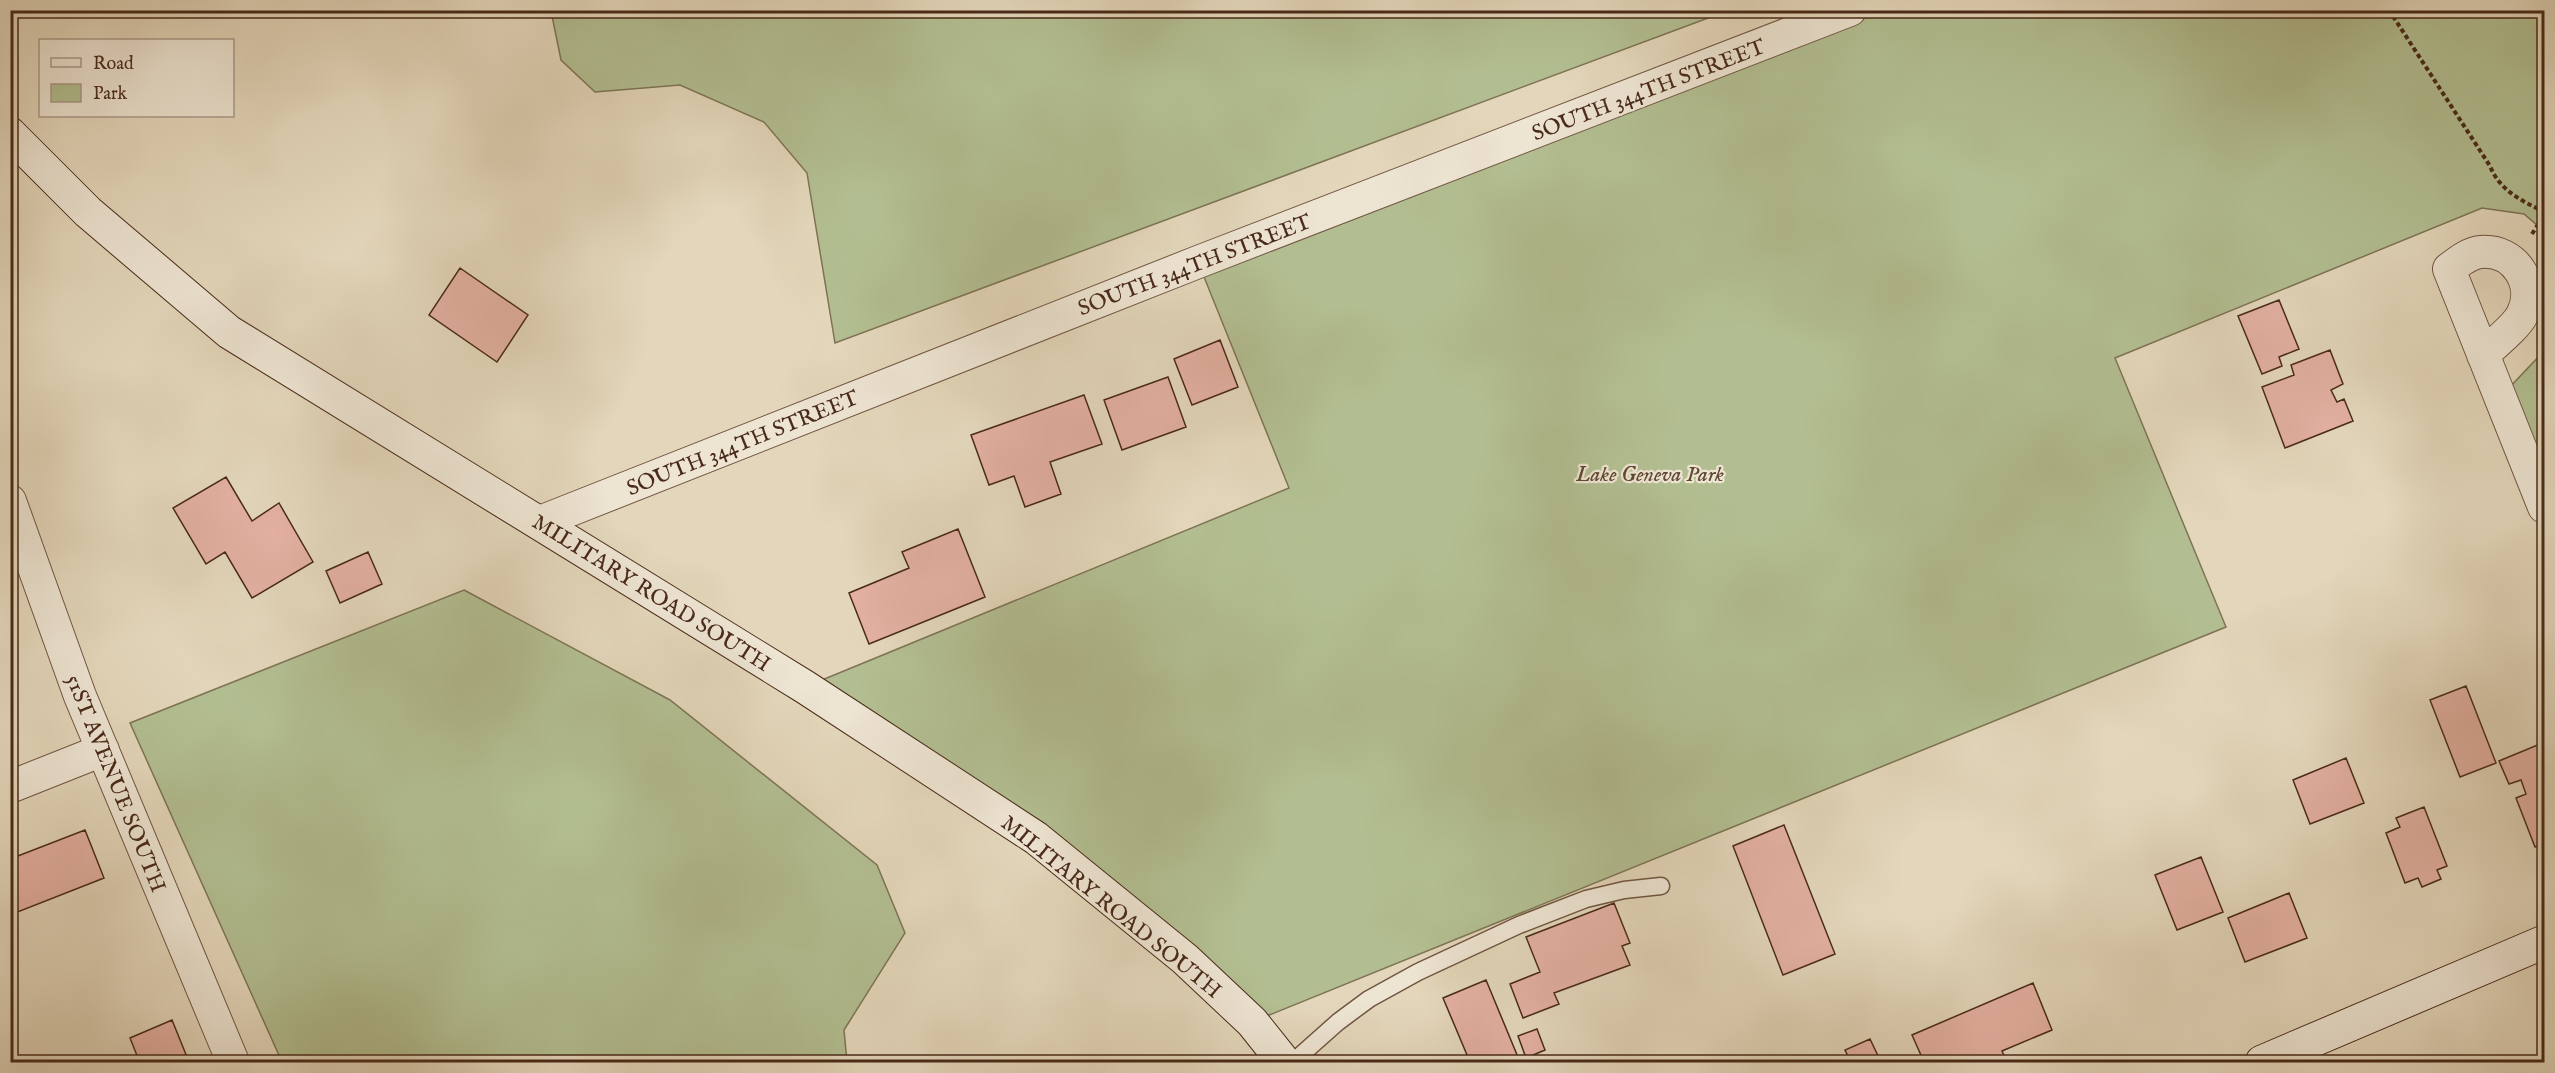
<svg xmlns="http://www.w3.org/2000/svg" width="2555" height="1073" font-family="'IM FELL English',serif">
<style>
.green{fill:#b2be91;stroke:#7e7455;stroke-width:1.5}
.building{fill:#e3b0a1;stroke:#492a19;stroke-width:1.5}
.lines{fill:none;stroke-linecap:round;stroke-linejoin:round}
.lane-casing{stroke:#705541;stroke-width:19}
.street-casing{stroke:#705541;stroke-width:34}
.secondary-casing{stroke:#492a19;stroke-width:35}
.path{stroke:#492a19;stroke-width:4;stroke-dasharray:4.5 3;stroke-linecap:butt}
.lane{stroke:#ede4d2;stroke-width:16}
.street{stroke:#ede4d2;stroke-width:32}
.secondary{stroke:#ede4d2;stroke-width:33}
.labels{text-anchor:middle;stroke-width:4.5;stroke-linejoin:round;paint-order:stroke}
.street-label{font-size:22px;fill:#492a19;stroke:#ede4d2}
.park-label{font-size:22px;font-style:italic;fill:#5e4831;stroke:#ede4d2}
</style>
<rect width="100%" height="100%" fill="#e3d6ba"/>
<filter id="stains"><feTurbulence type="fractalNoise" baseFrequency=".00333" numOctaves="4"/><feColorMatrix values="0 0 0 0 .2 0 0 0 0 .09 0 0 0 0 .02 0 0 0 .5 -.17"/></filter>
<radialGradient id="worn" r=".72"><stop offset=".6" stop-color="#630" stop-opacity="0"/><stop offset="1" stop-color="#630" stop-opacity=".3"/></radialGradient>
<path class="green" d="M 551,11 L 551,10 L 1727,11 L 835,343 L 807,173 L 764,122 L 680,85 L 595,92 L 561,60 Z
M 1850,11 L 2544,11 L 2544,231 L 2524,214 L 2482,208 L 2115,358 L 2226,627 L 1252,1022 L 1185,959 L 805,687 L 1289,488 L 1198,262 Z
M 2544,351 L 2544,476 L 2509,388 Z
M 464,590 L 670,700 L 877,865 L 905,933 L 844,1030 L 847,1062 L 282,1062 L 130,723 Z"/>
<path class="building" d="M 460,268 L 528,315 L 497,362 L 429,315 Z
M 2279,300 L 2299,349 L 2279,357 L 2282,366 L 2262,374 L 2238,316 Z
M 1220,340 L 1238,387 L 1192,405 L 1174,359 Z
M 2330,350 L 2343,384 L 2331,390 L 2337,402 L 2344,399 L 2353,421 L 2285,448 L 2262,387 L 2294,375 L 2291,365 Z
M 1168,377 L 1186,427 L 1122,450 L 1104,400 Z
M 1084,395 L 1102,444 L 1050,462 L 1061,494 L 1025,507 L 1014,476 L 989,485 L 971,435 Z
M 226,477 L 252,521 L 279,503 L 313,562 L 252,598 L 225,552 L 206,564 L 173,508 Z
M 958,529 L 985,597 L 869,644 L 849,593 L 909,568 L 902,552 Z
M 368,552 L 382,584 L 340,603 L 326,571 Z
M 10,642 L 16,656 L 10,659 Z
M 2466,686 L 2496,763 L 2460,777 L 2430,700 Z
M 2540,744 L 2543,751 L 2544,750 L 2544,843 L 2535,847 L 2516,798 L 2526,794 L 2521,780 L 2509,784 L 2499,761 Z
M 2346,758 L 2364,803 L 2310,824 L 2293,780 Z
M 2424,807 L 2447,866 L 2437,870 L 2441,879 L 2422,887 L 2418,878 L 2405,883 L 2386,833 L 2400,827 L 2396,818 Z
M 1784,825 L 1835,954 L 1783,975 L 1733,846 Z
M 85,830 L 104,878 L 10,915 L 10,859 Z
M 2201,857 L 2223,912 L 2177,930 L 2155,875 Z
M 2289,893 L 2307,938 L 2245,962 L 2228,918 Z
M 1614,903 L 1630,943 L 1622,946 L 1630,965 L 1554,993 L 1559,1004 L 1523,1018 L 1510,984 L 1540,972 L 1526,937 Z
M 1486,980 L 1520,1062 L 1470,1062 L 1443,998 Z
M 2033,983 L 2052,1030 L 2002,1051 L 2006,1060 L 2001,1062 L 1924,1062 L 1912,1035 Z
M 172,1020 L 189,1062 L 128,1062 L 138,1058 L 130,1038 Z
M 1537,1029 L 1545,1050 L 1526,1058 L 1518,1036 Z
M 1870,1039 L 1881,1062 L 1851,1062 L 1845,1050 Z"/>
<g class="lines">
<defs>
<path id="lane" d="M 1293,1062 L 1338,1022 L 1369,999 L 1418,972 L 1519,925 L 1586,899 L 1624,890 L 1661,886"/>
<path id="street" d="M 2483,355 C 2494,344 2516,327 2522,315 C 2538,285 2515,249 2481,252 C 2469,253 2458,262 2449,269 L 2544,507
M 10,501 L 80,696 L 233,1062
M 540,522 L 1198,262 L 1850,10
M 10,787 L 103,750"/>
<path id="secondary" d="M 10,134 L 88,212 L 229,332 L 805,687 L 1036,838 L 1185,959 L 1252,1022 L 1284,1062
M 2262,1062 L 2544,942"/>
</defs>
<use href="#lane" class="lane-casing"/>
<use href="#street" class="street-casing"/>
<use href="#secondary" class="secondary-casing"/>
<path class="path" d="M 2389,10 L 2490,166 C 2500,191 2521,200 2544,212
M 2532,234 L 2544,215"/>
<use href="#lane" class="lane"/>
<use href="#street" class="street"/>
<use href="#secondary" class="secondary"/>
</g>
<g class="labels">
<g class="street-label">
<text transform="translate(1648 89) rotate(-21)" y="8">SOUTH 344TH STREET</text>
<text transform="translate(1194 264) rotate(-21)" y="8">SOUTH 344TH STREET</text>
<text transform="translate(742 442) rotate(-22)" y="8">SOUTH 344TH STREET</text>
<text transform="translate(652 592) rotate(32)" y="8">MILITARY ROAD SOUTH</text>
<text transform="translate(117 783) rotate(68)" y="8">51ST AVENUE SOUTH</text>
<text transform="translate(1112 906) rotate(39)" y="8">MILITARY ROAD SOUTH</text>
</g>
<g class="park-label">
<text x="1650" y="481">Lake Geneva Park</text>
</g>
</g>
<rect width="2555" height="1073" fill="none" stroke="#e3d6ba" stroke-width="36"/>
<rect x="12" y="12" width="2531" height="1049" fill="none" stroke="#492a19" stroke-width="3"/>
<rect x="18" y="18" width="2519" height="1037" fill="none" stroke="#492a19" stroke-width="1.5"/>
<rect x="39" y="39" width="195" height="78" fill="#ede4d2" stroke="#ab9a88" stroke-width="1.5"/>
<rect x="51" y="58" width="30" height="9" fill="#ede4d2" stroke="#ab9a88" stroke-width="1.5"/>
<text x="93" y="69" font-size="18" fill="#492a19">Road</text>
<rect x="51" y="84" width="30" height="18" fill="#b2be91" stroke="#ab9a88" stroke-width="1.5"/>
<text x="93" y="99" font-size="18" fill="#492a19">Park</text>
<rect width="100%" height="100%" filter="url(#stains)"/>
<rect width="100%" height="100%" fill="url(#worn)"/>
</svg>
